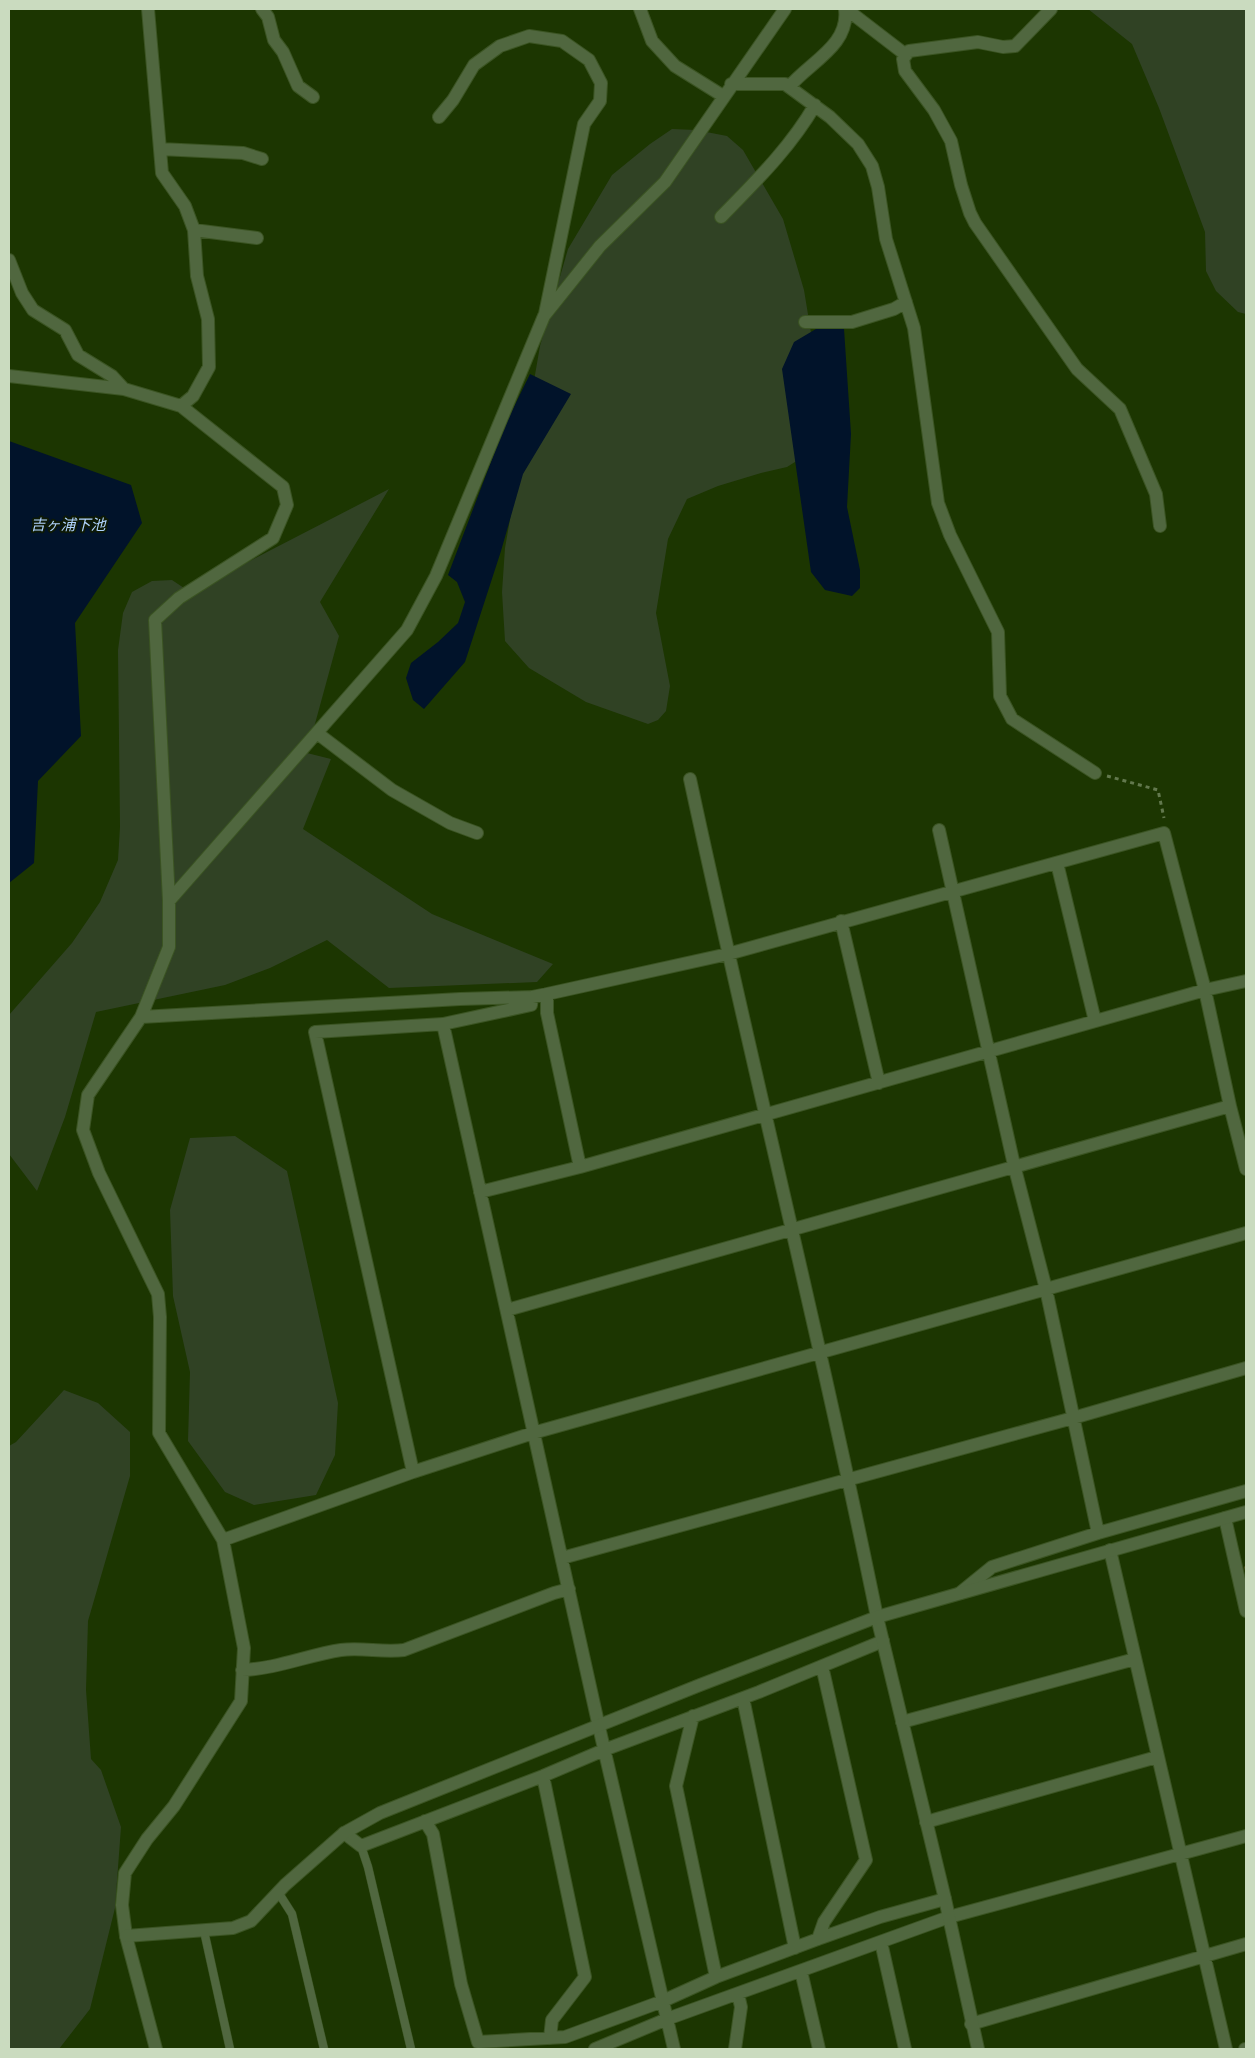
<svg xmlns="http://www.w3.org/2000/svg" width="1255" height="2058" font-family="Inter,'Noto Sans JP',sans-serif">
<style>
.green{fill:#304224}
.water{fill:#01132a}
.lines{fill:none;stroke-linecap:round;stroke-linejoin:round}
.service-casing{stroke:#3b5423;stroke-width:9}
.minor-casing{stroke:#3b5423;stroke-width:14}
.tertiary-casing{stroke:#3b5423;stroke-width:14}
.path{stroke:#62784d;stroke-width:3;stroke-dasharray:4 4;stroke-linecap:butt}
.service{stroke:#50673f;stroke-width:8}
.minor{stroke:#50673f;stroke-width:12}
.tertiary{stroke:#50673f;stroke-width:12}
.wall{fill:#4d511c}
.labels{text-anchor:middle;stroke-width:4;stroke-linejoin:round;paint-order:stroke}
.water-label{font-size:15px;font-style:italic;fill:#b0d3fe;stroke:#0e1a06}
</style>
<rect width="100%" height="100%" fill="#1c3601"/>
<path class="green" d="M 1088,9 L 1246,9 L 1246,314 L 1238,312 L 1216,291 L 1206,271 L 1205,232 L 1159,108 L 1132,44 Z
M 672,129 L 696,130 L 727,136 L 743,150 L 783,219 L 804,290 L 814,351 L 814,450 L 787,467 L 761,473 L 718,486 L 687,499 L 668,539 L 656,613 L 670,686 L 666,711 L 658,720 L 648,724 L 586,702 L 529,668 L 505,641 L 502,592 L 505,548 L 540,346 L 568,249 L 612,175 L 650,144 Z
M 389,489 L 320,602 L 339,636 L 307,753 L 331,759 L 303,829 L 432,914 L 553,964 L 537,982 L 389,988 L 327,940 L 270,968 L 225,985 L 96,1012 L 65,1117 L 37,1191 L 9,1154 L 9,1015 L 72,943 L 100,902 L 118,860 L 120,827 L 118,650 L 123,613 L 132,592 L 152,581 L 172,580 L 190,592 Z
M 235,1136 L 287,1171 L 338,1403 L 335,1455 L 316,1495 L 254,1505 L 225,1492 L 188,1441 L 190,1372 L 173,1296 L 170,1210 L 190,1138 Z
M 64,1390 L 98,1403 L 130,1432 L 130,1476 L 88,1621 L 86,1690 L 91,1759 L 101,1770 L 121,1827 L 115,1908 L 90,2009 L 59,2049 L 9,2049 L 9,1446 L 16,1442 Z"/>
<path class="water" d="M 816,329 L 844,329 L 851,434 L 847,507 L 860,570 L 860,588 L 852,596 L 825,590 L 811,572 L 782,369 L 794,342 Z
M 530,374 L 571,394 L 523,474 L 501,551 L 465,662 L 424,709 L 413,700 L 406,678 L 411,663 L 438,642 L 458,623 L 465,602 L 457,582 L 448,575 L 505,425 Z
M 9,441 L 131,485 L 142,523 L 75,623 L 81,736 L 38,781 L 34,863 L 9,883 Z"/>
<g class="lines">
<defs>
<path id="service" d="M 361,1846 L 368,1867 L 411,2049
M 278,1892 L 292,1914 L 324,2049
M 204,1931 L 230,2049"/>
<path id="minor" d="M 148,9 L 162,173 L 185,206 L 194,230 L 197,276 L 208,319 L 209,367 L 193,396 L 181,406
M 262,9 L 268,17 L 274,40 L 283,52 L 298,86 L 313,97
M 640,9 L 652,41 L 675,66 L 723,96
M 849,9 L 854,15 L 906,55
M 1051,9 L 1015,46 L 1003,47 L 978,42 L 909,51 L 903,59 L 905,71 L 934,110 L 951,141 L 961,185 L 970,213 L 975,223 L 1077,369 L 1120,409 L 1156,494 L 1160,526
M 731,84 L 785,84 L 830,117 L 858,144 L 872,166 L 878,187 L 886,239 L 914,328 L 938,503 L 950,535 L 998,632 L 1000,696 L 1012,719 L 1095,773
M 789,87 C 810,62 850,45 845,9
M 439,117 L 453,100 L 474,65 L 500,46 L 529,36 L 562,41 L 589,60 L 601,83 L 600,101 L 584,124 L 545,314
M 160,149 L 243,153 L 262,159
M 721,217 C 756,181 790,148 815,105
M 194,230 L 257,238
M 9,260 L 22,293 L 33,310 L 65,330 L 78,355 L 112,376 L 124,389
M 805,322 L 852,322 L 894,309 L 906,302
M 9,376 L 124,389 L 181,406 L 283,487 L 287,505 L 273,538 L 179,598 L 155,620 L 169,901 L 169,947 L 141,1017 L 88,1095 L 83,1130 L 99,1173 L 158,1294 L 160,1317 L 159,1433 L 223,1540 L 244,1648 L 241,1701 L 174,1806 L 147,1839 L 125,1873 L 122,1905 L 126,1936 L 156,2049
M 317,733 L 392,790 L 450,823 L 477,833
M 690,779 C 750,1059 820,1337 877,1617
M 939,830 L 1014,1165 L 1046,1289 L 1098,1533
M 1057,863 L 1095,1021
M 169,901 L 407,630 L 436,576 L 544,316 L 600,246 L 665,182 L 785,9
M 841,921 L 879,1083
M 547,994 L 547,1013 L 580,1167
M 141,1017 L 460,999 L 532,997 L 547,994 L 728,954 L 1164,833 L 1205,990 L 1230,1106 L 1246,1169
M 443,1024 L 599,1727 L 674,2049
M 480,1192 L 580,1167 L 1205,990 L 1246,981
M 507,1310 L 1230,1106
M 413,1472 L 315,1032 L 443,1024 L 531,1005 L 532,997
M 1225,1518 L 1246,1611
M 223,1540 L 413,1472 L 533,1433 L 1246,1233
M 1110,1550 L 1226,2049
M 562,1558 L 1073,1418 L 1246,1368
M 960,1593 L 992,1567 L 1098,1533 L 1246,1491
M 242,1670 C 276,1669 308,1655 341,1650 C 362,1647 383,1653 404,1650 L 554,1593 L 569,1589
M 743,1698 L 795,1948
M 693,1716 L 676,1786 L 716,1977
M 902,1722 L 1135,1659
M 543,1776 L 585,1977 L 552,2020 L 550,2038
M 425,1821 L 433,1834 L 461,1984 L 478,2042 L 565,2037 L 663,2001 L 716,1977 L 818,1939 L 880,1917 L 945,1899
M 926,1822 L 1157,1757
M 344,1833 L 361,1846 L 543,1776 L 604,1750 L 759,1692 L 883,1641
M 818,1939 L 824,1922 L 866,1860 L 822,1666
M 881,1942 L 905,2049
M 801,1971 L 819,2049
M 971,2024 L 1246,1944
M 595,2049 L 667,2019 L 949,1917 L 1246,1836
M 735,2049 L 741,2007 L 738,1994
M 1245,2049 L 1246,2049"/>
<path id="tertiary" d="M 877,1617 L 945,1899 L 978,2049
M 126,1936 L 233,1928 L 251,1921 L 285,1885 L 344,1833 L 380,1813 L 700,1685 L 877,1617 L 1246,1512"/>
</defs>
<use href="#service" class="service-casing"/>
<use href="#minor" class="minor-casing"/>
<use href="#tertiary" class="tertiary-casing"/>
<path class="path" d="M 1107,776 L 1158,790 L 1164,818"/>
<use href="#service" class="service"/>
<use href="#minor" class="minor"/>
<use href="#tertiary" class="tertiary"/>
</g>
<path class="wall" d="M 1246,1565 L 1246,1576 L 1244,1567 Z"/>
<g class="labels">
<g class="water-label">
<text x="68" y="530">吉ヶ浦下池</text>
</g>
</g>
<rect width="1255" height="2058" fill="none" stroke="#cadbbf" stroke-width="20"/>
</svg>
